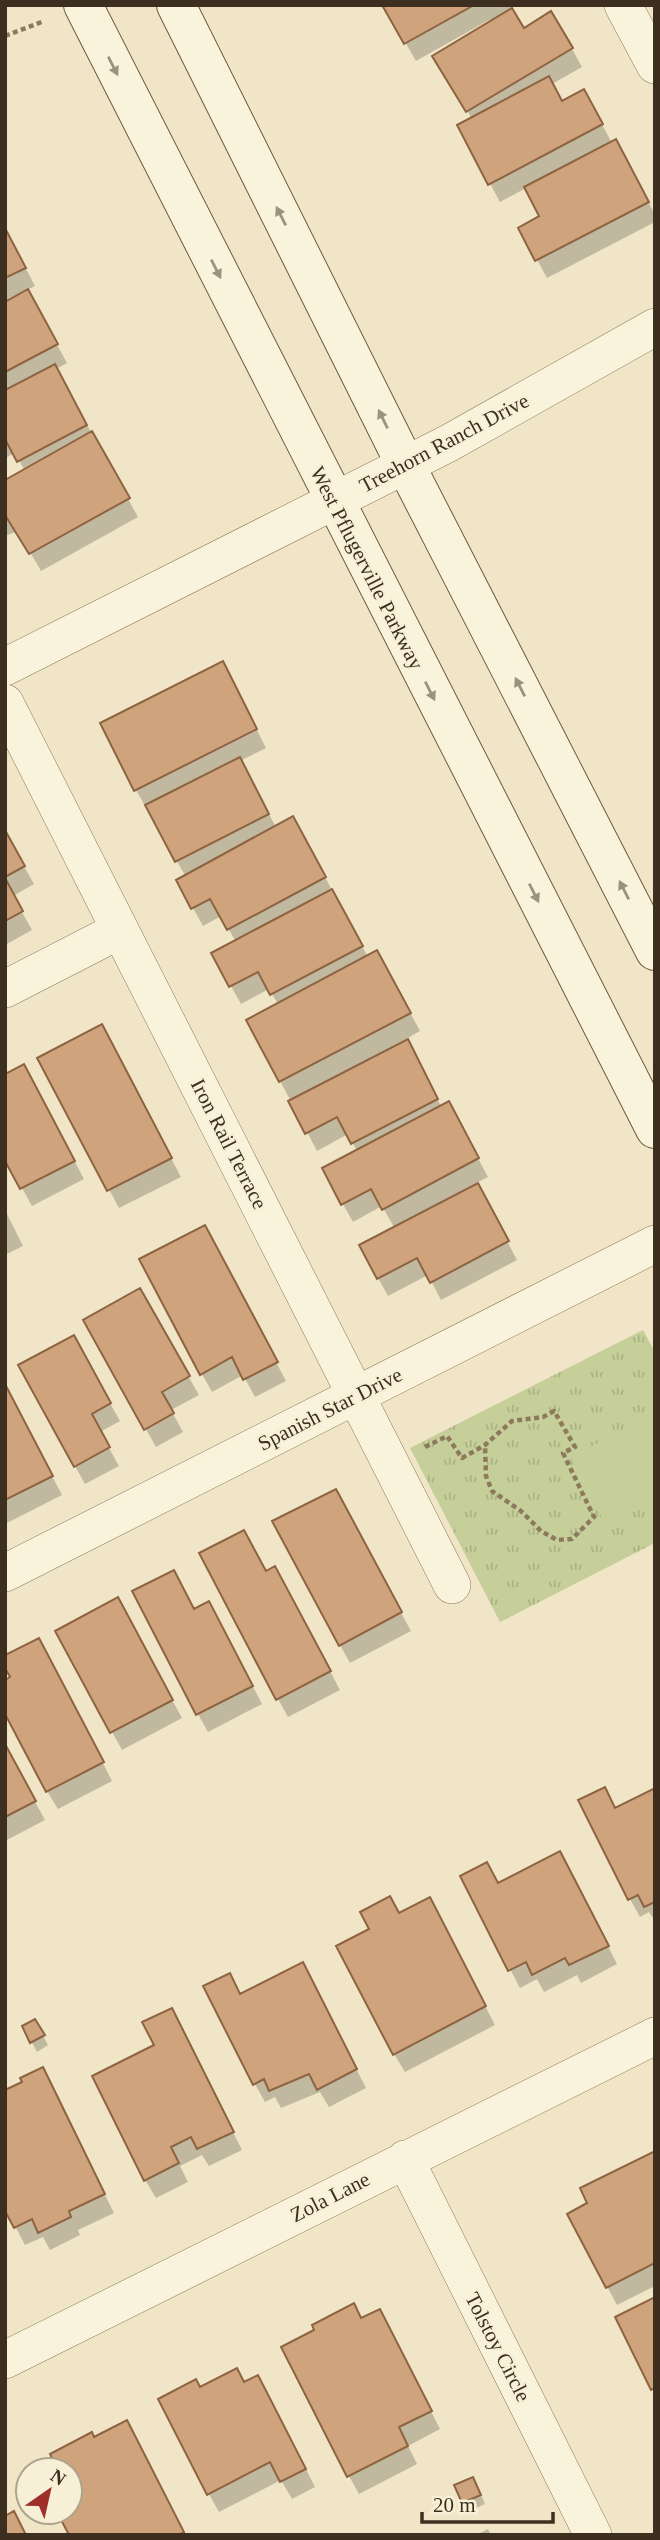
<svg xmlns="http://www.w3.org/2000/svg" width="660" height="2540" font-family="'Times New Roman',serif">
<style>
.grass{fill:url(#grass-tufts)}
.pitch{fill:#c6cf9a}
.shadow{fill:#0003}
.building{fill:#cfa47c;stroke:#8d6341;stroke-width:2}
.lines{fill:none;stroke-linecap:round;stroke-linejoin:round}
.minor-casing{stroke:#8d795c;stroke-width:38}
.secondary-casing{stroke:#6f5a3f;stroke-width:40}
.path{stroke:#8d795c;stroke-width:4.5;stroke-dasharray:5 3.5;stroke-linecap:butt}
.minor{stroke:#faf3db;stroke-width:37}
.secondary{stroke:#faf3db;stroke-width:38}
.oneway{fill:#9c917e}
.labels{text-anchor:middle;stroke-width:5;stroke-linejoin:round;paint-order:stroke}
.street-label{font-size:21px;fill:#3d2f20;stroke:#f7f0d7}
</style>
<defs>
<pattern id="grass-tufts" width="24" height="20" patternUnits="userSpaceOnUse" patternTransform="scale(1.75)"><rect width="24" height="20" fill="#c6cf9a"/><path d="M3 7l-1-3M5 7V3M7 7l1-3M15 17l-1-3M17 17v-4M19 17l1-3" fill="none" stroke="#abb284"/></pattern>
</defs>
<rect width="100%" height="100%" fill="#f0e6c7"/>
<path class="grass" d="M 643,1330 L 655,1352 L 655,1543 L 500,1622 L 410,1448 Z"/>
<path class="pitch" d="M 650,1418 L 655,1428 L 655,1494 L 603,1520 L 571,1456 Z"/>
<path class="shadow" d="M 384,5 L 516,5 L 510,9 L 523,30 L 572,49 L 582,67 L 552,84 L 562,103 L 594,110 L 612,143 L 626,159 L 655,215 L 655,222 L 547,278 L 520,228 L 541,217 L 526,188 L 500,202 L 459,126 L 472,119 L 435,57 L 491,23 L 489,20 L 416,61 Z
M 5,229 L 35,286 L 27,290 L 67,363 L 56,369 L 138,517 L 41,571 L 18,531 L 5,536 L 5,482 L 25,471 L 15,453 L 5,458 Z
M 232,681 L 266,748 L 240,761 L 276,827 L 303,836 L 368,957 L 387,970 L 420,1031 L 406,1039 L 441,1106 L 458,1121 L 488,1177 L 476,1183 L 517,1260 L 441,1300 L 428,1275 L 388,1296 L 378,1278 L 395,1229 L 382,1206 L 353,1222 L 343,1204 L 357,1151 L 348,1134 L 317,1151 L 248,1020 L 278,1004 L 269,989 L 241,1004 L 213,954 L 236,942 L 221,916 L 203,926 L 193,908 L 186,877 L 136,790 L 103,724 Z
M 5,833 L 34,884 L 13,896 L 32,930 L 5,945 Z
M 111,1045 L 181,1177 L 119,1208 L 39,1058 Z
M 34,1084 L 84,1179 L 32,1206 L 5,1157 Z
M 5,1210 L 23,1246 L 5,1255 Z
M 214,1245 L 286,1381 L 255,1397 L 243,1375 L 212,1392 L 202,1374 Z
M 139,1291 L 199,1395 L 171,1410 L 183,1432 L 156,1447 L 85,1321 Z
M 73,1337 L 120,1421 L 100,1432 L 119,1466 L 85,1484 L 75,1466 Z
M 5,1386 L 62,1495 L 5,1524 Z
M 345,1509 L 411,1631 L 350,1663 L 340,1645 Z
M 266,1573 L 285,1586 L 340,1690 L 288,1717 L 278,1699 Z
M 194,1611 L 219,1621 L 262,1704 L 208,1732 L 198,1714 Z
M 127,1617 L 182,1718 L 122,1750 L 57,1631 Z
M 49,1658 L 112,1781 L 58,1809 L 47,1791 Z
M 5,1747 L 45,1820 L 5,1841 Z
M 655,1790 L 655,1921 L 649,1912 L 640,1917 L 630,1899 L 616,1810 Z
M 570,1871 L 617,1964 L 581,1983 L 577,1975 L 544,1992 L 537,1979 L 520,1988 L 462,1877 L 498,1885 Z
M 399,1915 L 439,1917 L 495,2025 L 405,2072 L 394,2054 Z
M 312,1982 L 366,2088 L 329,2107 L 320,2092 L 281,2108 L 275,2097 L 265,2102 L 255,2084 L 241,1996 Z
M 35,2021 L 48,2045 L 37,2052 L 24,2027 Z
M 181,2028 L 242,2150 L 209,2166 L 202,2155 L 180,2166 L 188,2182 L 156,2198 L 145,2180 L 156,2046 Z
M 42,2069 L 114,2213 L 78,2230 L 80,2235 L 50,2250 L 43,2237 L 25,2245 L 5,2207 L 24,2083 Z
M 655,2153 L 655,2286 L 617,2305 L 569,2215 L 590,2204 Z
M 361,2319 L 389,2329 L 440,2429 L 408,2446 L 417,2464 L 359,2494 L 349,2476 Z
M 244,2384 L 268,2395 L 315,2487 L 292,2499 L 281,2480 L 219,2512 L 209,2494 L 200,2389 Z
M 478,2488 L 485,2504 L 469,2511 L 464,2502 Z
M 488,2529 L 491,2535 L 476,2535 Z"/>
<path class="building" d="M 382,5 L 474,5 L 404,44 Z
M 512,8 L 524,28 L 551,11 L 573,48 L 466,112 L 432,56 Z
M 549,76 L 562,101 L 584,89 L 603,124 L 488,185 L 457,125 Z
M 616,139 L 649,202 L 535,261 L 518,228 L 539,216 L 524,187 Z
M 5,228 L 26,268 L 5,278 Z
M 28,289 L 58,344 L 5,372 L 5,302 Z
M 55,364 L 87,425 L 17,462 L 5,439 L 5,390 Z
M 92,431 L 130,498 L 29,554 L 5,515 L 5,480 Z
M 223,661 L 257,729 L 134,791 L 100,723 Z
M 240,757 L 269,814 L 175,862 L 145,805 Z
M 293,816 L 326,877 L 227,930 L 210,899 L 191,909 L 176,880 Z
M 5,830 L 25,866 L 5,877 Z
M 5,878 L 23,911 L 5,921 Z
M 332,889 L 363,946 L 270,995 L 258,972 L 229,987 L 211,953 Z
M 377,950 L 411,1013 L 279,1082 L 246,1020 Z
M 102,1024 L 172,1158 L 107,1191 L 37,1058 Z
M 408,1039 L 438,1099 L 351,1144 L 337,1117 L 305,1134 L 288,1101 Z
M 24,1064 L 75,1161 L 20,1189 L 5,1161 L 5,1074 Z
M 449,1101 L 479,1158 L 382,1210 L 371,1189 L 341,1205 L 322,1168 Z
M 478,1183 L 509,1241 L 430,1283 L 417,1258 L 377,1279 L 359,1245 Z
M 205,1225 L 278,1362 L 243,1380 L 232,1357 L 200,1375 L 139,1259 Z
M 140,1288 L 190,1376 L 162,1392 L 174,1413 L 144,1430 L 83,1320 Z
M 74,1335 L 111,1403 L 92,1414 L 110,1447 L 74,1467 L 18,1365 Z
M 5,1384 L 53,1476 L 5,1500 Z
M 336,1489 L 402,1612 L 339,1646 L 272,1521 Z
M 244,1530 L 266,1571 L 275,1566 L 331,1671 L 276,1700 L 199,1553 Z
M 174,1570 L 194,1609 L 209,1601 L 253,1686 L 196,1715 L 132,1591 Z
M 118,1597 L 173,1700 L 110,1733 L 55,1631 Z
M 39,1638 L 104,1762 L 46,1792 L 5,1714 L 5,1680 L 10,1677 L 5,1668 L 5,1655 Z
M 5,1744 L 36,1801 L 5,1817 Z
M 605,1787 L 615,1808 L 655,1788 L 655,1902 L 644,1907 L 638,1895 L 628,1900 L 578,1800 Z
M 560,1851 L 609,1946 L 569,1965 L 565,1958 L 532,1975 L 526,1962 L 508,1971 L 460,1876 L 487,1862 L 498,1883 Z
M 390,1896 L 399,1913 L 430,1897 L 486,2006 L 393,2055 L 336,1946 L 369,1929 L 360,1912 Z
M 303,1962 L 357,2069 L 317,2090 L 309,2074 L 269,2091 L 264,2079 L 253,2085 L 203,1986 L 230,1973 L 240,1994 Z
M 172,2008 L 234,2132 L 197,2149 L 191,2137 L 171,2147 L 179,2163 L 144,2181 L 92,2076 L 154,2045 L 142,2022 Z
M 35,2019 L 45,2035 L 30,2043 L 22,2026 Z
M 43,2067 L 105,2194 L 69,2211 L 71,2217 L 38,2233 L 32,2219 L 14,2228 L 5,2211 L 5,2090 L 22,2082 L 20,2078 Z
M 655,2151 L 655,2263 L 606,2288 L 567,2214 L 587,2203 L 580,2188 Z
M 655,2297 L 655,2388 L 651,2390 L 615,2317 Z
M 354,2303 L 361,2318 L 380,2309 L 432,2411 L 399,2427 L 408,2446 L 347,2477 L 281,2347 L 314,2330 L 312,2325 Z
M 237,2368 L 244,2382 L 258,2375 L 306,2469 L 280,2482 L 270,2462 L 207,2495 L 158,2399 L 196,2379 L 200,2387 Z
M 127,2420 L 184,2532 L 179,2535 L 69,2535 L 57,2512 L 70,2512 L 70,2470 L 54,2470 L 57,2469 L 50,2454 L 92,2432 L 94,2437 Z
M 473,2477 L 481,2495 L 462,2503 L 454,2485 Z
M 14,2511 L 26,2535 L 5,2535 L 5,2516 Z"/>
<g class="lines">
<defs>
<path id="minor" d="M 623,5 L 655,65
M 5,667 L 449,443 L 655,327
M 5,703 L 452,1585
M 5,989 L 120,930
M 5,1573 L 655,1244
M 405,2159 L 593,2535
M 5,2360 L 655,2036"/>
<path id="secondary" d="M 83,5 L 655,1129
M 176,5 L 405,464 L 655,951"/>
</defs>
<use href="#minor" class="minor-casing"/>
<use href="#secondary" class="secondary-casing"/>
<path class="path" d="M 5,36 L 44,21
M 425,1447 L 447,1436 L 462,1458 L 485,1445 L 512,1421 L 543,1417 L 554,1411 L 575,1447 L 563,1453 L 594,1517 L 572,1539 L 557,1540 L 541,1531 L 521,1511 L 492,1491 L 486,1476 L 485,1445"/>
<use href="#minor" class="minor"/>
<use href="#secondary" class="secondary"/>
</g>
<defs><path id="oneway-solid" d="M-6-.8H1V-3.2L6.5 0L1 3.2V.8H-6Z" transform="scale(1.75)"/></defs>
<g class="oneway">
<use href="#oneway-solid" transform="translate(113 66) rotate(63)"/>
<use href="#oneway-solid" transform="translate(281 216) rotate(-117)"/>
<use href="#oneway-solid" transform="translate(216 269) rotate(63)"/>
<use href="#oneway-solid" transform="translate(383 419) rotate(-116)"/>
<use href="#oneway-solid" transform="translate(520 687) rotate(-117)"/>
<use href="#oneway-solid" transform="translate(430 691) rotate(63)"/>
<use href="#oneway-solid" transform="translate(624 890) rotate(-117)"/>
<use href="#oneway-solid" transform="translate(534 893) rotate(63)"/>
</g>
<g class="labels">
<g class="street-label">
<text transform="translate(444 443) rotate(-28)" y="7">Treehorn Ranch Drive</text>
<text transform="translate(367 568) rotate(63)" y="7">West Pflugerville Parkway</text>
<text transform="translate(229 1144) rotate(63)" y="7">Iron Rail Terrace</text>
<text transform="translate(330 1409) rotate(-27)" y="7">Spanish Star Drive</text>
<text transform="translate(330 2197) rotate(-27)" y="7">Zola Lane</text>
<text transform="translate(498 2347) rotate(63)" y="7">Tolstoy Circle</text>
</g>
</g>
<rect width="660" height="2540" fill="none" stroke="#3d2f20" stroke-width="14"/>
<g transform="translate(49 2491) rotate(34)"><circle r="33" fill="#f7f0d7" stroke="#ada38e" stroke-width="2"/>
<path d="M0-5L12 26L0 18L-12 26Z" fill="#9e2f29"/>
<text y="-10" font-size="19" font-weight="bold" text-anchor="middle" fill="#3d2f20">N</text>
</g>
<path d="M422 2512v10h131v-10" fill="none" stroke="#3d2f20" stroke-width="3.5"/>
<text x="433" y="2512" font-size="21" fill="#3d2f20" stroke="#f7f0d7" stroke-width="5" paint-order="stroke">20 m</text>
</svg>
